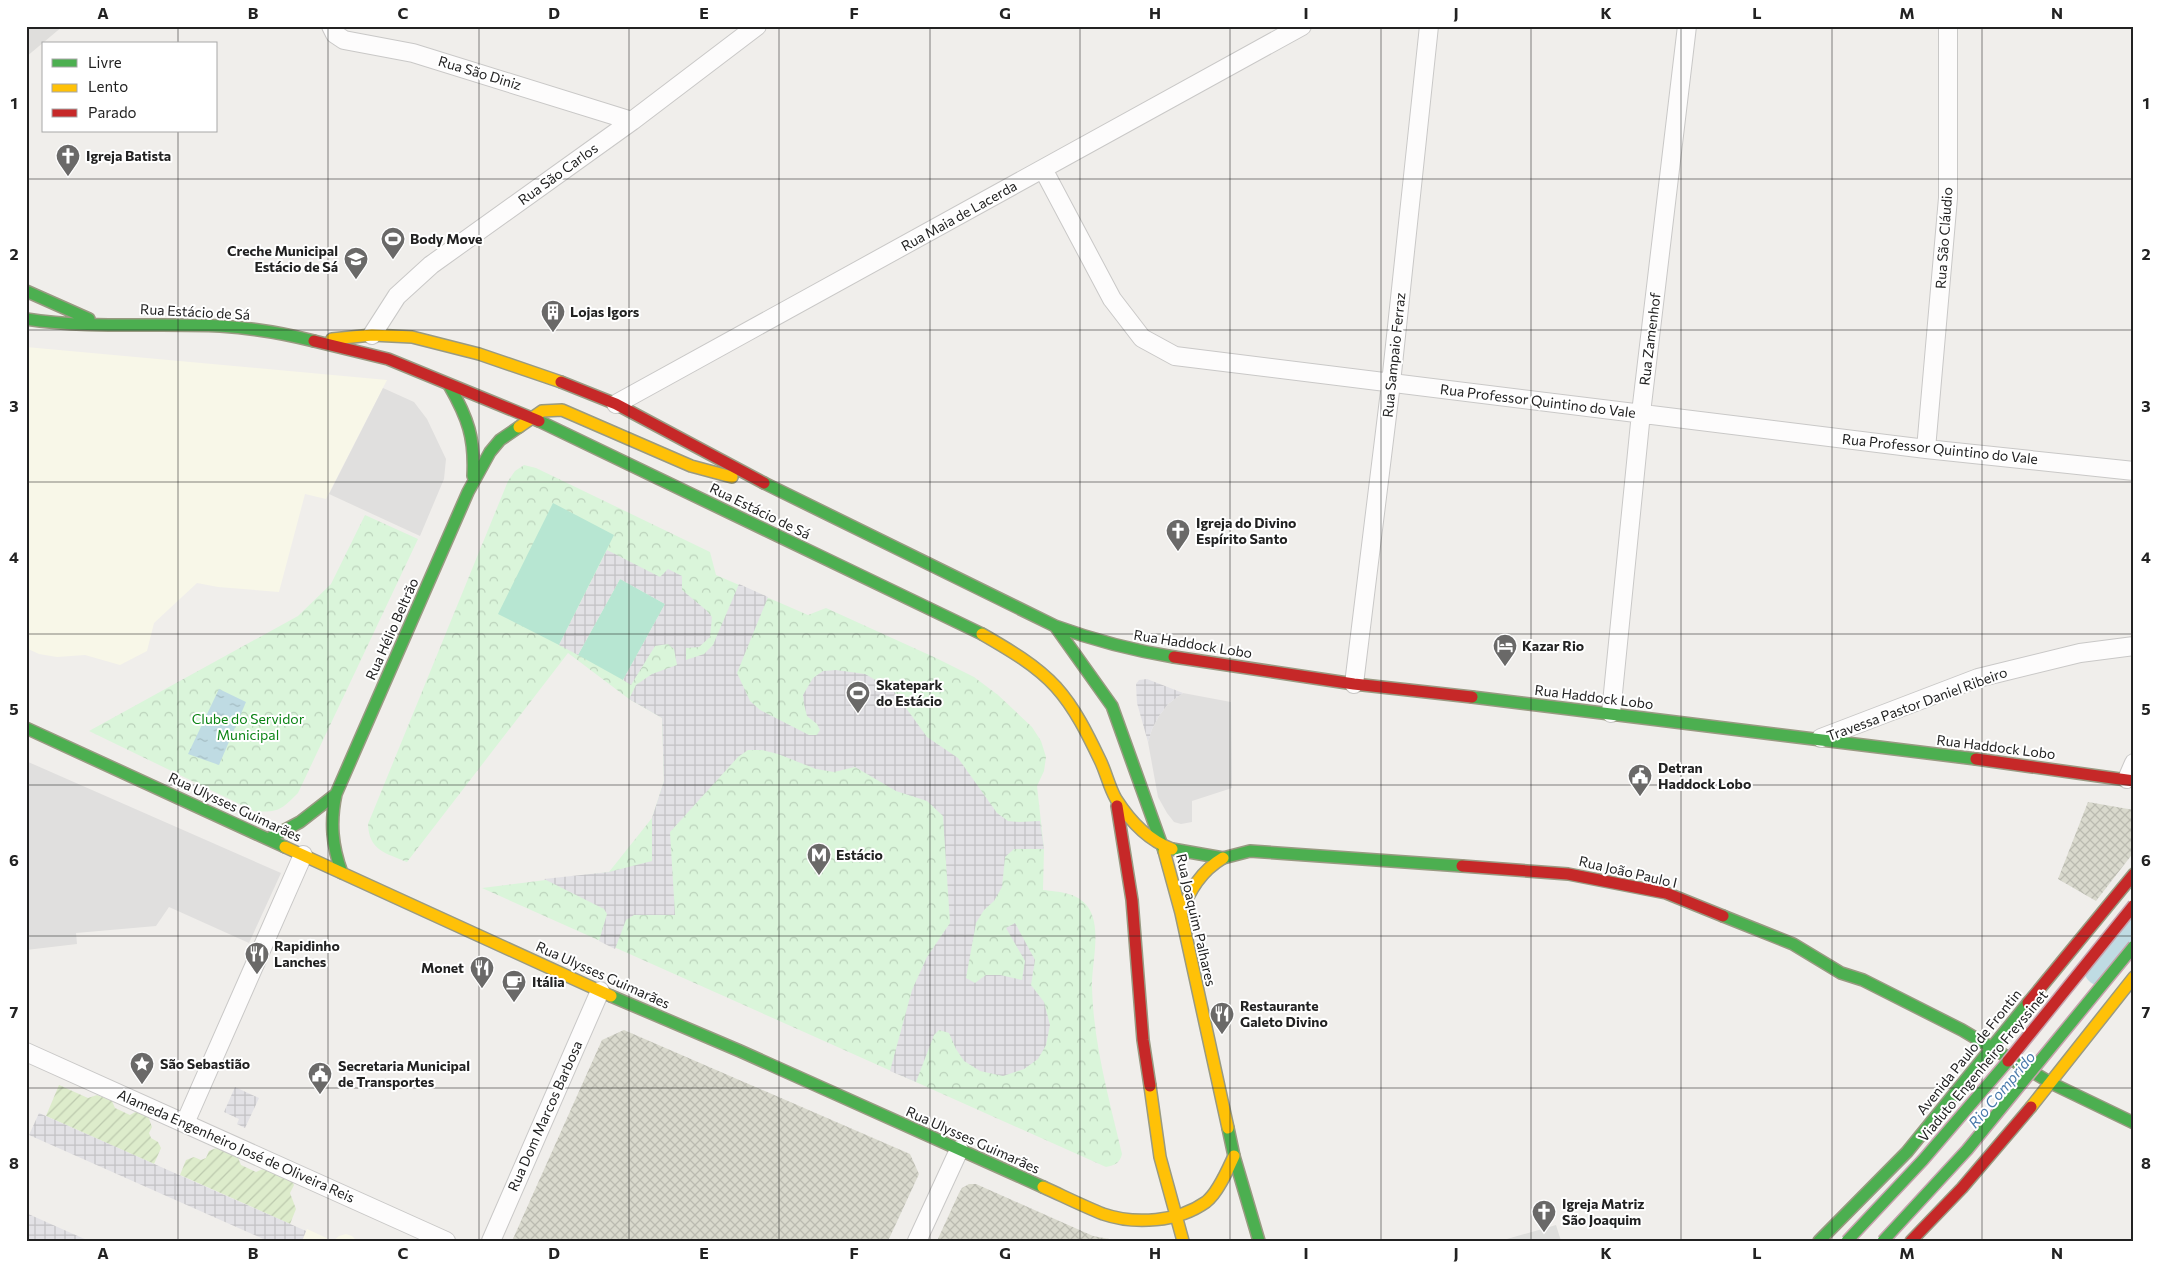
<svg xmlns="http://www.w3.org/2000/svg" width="2160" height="1267" font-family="Commissioner,sans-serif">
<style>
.residential{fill:#dfdedc}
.education{fill:#f8f7e8}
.religious{fill:#dededc}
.construction{fill:url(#construction-cross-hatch)}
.park{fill:url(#park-crowns)}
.garden{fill:url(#garden-furrows)}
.pitch{fill:#b7e6d2}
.parking{fill:#e0dfde}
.plaza{fill:url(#plaza-grid)}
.water{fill:url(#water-ripples)}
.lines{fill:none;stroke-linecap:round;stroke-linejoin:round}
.river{stroke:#bfdbe3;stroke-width:34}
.street-casing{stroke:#c9c8c7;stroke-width:20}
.fast-casing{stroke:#999a82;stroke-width:14}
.slow-casing{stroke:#999a82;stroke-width:14}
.jam-casing{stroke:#999a82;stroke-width:14}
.street{stroke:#fdfcfc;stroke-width:18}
.fast{stroke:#4caf50;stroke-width:11}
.slow{stroke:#ffc107;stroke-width:11}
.jam{stroke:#c62828;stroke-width:11}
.fast-bridge-casing{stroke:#c5a2ac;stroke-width:14;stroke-linecap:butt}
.jam-bridge-casing{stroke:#c5a2ac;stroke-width:14;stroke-linecap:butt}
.fast-bridge{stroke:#4caf50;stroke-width:11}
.jam-bridge{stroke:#c62828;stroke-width:11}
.grid{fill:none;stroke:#222;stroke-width:1;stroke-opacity:0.55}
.labels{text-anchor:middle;stroke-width:4;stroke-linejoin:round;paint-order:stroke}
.street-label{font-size:14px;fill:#222;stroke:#fff}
.poi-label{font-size:14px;font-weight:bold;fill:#222;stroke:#fff;text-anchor:start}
.park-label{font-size:14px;fill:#0c8416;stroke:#fff}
.water-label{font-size:15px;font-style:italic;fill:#4a7aab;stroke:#fff}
.neatline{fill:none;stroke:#222;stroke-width:2}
.grid-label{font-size:16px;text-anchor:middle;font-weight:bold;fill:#222}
</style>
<defs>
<pattern id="construction-cross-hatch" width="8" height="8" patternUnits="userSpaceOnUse" patternTransform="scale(1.25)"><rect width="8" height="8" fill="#d9d9cd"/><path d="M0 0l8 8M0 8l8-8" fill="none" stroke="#babab0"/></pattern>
<pattern id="park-crowns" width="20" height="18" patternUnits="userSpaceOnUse" patternTransform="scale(1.25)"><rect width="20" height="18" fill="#daf5da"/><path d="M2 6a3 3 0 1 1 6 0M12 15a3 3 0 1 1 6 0" fill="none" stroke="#bbd2bb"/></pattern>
<pattern id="garden-furrows" width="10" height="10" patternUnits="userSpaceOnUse" patternTransform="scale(1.25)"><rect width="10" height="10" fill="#ddeccb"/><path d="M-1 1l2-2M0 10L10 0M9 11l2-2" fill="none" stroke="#bdcaae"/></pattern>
<pattern id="plaza-grid" width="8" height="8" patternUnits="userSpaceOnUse" patternTransform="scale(1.25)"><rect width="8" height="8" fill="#e2e1e5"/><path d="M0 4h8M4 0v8" fill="none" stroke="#c2c1c4"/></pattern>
<pattern id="water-ripples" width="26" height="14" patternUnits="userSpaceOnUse" patternTransform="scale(1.25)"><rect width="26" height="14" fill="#bfdbe3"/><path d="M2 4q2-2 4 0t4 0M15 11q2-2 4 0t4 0" fill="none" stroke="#a4bcc2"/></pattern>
</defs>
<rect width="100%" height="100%" fill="#f0eeeb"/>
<path class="residential" d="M 26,26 L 63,26 L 26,57 Z"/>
<path class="education" d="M 26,347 L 387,380 L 326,499 L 305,494 L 279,592 L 218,587 L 197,583 L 154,623 L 147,651 L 120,665 L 85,655 L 57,657 L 39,654 L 26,648 Z
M 307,1229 L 333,1241 L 339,1236 L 346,1234 L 352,1236 L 357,1241 L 302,1241 Z"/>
<path class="religious" d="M 1556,1225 L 1561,1241 L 1500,1241 Z"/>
<path class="construction" d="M 2088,802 L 2134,810 L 2134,852 L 2096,901 L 2058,879 Z
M 624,1030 L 910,1154 L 919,1174 L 888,1241 L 512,1241 L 602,1040 Z
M 969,1184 L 976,1184 L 1093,1236 L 1120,1241 L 937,1241 L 959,1193 L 962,1188 Z"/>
<path class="park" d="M 524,465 L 536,468 L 710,552 L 716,575 L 808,615 L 826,608 L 936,658 L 974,677 L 998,695 L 1032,727 L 1041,741 L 1046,757 L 1044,771 L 1037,786 L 1044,849 L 1043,890 C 1059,892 1077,892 1088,907 C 1102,928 1092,961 1092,985 C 1093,1043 1109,1098 1122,1154 C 1120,1163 1115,1165 1106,1167 L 482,888 L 609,872 L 652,818 L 664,781 L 662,718 L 629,699 L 568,653 L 407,862 C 386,853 369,851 368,824 L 508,481 L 515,471 Z
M 365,515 L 418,539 L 298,793 C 281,810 278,813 254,811 L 89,731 L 298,616 L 331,584 Z"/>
<path class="garden" d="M 59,1085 L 88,1098 L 97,1095 L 112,1101 L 115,1108 L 130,1115 L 137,1111 L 148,1116 L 152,1127 L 149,1133 L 151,1138 L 158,1142 L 161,1148 L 154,1164 L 46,1116 Z
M 219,1147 L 237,1155 L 241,1165 L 256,1172 L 265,1168 L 292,1180 L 294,1185 L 290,1193 L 296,1209 L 290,1224 L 180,1175 L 186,1160 L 194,1157 L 201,1160 L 206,1158 L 209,1151 Z"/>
<path class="pitch" d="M 553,503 L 614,535 L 559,645 L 498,614 Z
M 620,579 L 665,604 L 623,680 L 578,655 Z"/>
<path class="parking" d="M 383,388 L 414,402 L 427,419 L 446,459 L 444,479 L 420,536 L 329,494 Z
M 1183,693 L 1231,702 L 1232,788 L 1192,801 L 1192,822 L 1181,824 L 1174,822 L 1167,813 L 1158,797 L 1148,742 L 1152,729 L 1159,716 L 1168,704 Z
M 26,761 L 281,873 L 249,943 L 169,907 L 156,926 L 76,933 L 77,944 L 26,950 Z"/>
<path class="plaza" d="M 607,550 L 660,577 L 668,569 L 682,576 L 682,590 L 706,610 L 712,617 L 710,637 L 699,647 L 686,648 L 686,660 L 704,654 L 713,645 L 739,584 L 768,597 L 737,673 L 750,701 L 760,710 L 809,735 L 817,735 L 820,730 L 817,724 L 807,716 L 804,704 L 803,695 L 813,678 L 823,671 L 836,670 L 865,674 L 893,690 L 927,737 L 958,758 L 997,813 L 1008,821 L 1019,822 L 1040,821 L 1044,849 L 1014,849 L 1005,857 L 1002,887 L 994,901 L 984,910 L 976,923 L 966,978 L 975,983 L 986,975 L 1000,975 L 1022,980 L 1025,961 L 1006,928 L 1015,923 L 1035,960 L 1031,985 L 1044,1002 L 1050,1025 L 1046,1045 L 1038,1059 L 1024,1069 L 1003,1076 L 980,1071 L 964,1061 L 956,1049 L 949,1033 L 939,1030 L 934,1035 L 916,1082 L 890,1071 L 912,990 L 927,957 L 950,923 L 943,816 L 927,801 L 896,791 L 855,767 L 834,772 L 816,769 L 778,754 L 762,750 L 748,750 L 738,757 L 670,832 L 675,915 L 634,915 L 626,920 L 615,949 L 599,941 L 607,914 L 604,909 L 544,879 L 609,872 L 652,861 L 652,818 L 664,781 L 662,718 L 629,699 L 636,685 L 652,674 L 677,665 L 674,649 L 668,644 L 655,646 L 631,685 L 623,680 L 665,604 L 620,579 L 578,655 L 559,645 Z
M 1147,679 L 1183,693 L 1168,704 L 1159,716 L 1152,729 L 1148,742 L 1137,703 L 1136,684 L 1139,680 Z
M 235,1087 L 259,1098 L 245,1128 L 237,1124 L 239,1119 L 224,1112 Z
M 39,1113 L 306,1231 L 302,1241 L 268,1241 L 29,1135 Z
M 26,1213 L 89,1241 L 26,1241 Z"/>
<path class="water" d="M 219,689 L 246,702 L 219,765 L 188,754 Z"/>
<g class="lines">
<path class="river" d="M 2101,969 L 2134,928"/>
<defs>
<path id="street" d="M 331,26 L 335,34 L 344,40 L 413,53 L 632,121
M 1043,169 L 1112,299 L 1142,338 L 1175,356 L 1926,449 L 2134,471
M 372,335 L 397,296 L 431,265 L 632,121 L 757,26
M 616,404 L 1302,26
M 1926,449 L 1948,198 L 1948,26
M 1354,684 L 1391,383 L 1429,26
M 1611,713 L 1641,413 L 1687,26
M 1821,738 L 1978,678 L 2080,653 L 2134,646
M 2127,779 L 2134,763
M 26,1052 L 446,1241
M 185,1123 L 303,855
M 491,1241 L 600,991
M 917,1241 L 959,1150"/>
<path id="fast" d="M 26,291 L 89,319
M 26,319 C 90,329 155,323 220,326 C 251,328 283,333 314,341
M 449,385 C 468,418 475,438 473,476
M 539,421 L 982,634
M 764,483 L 1055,626 C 1096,641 1131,650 1174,657
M 1055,626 L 1112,706 L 1164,851
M 1472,697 L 1976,759
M 26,728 L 285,847
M 268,839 L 300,822 L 336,794
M 1172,849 L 1223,858 L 1250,851 L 1462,866
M 342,873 C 332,846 330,822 336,794 L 468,492 L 490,452 L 500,440 L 519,427
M 1723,916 L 1793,944 L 1841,973 L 1863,980 L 1962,1030 L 2051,1083 L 2134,1123
M 611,996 L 740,1051 L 1043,1187
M 1228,1128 L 1234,1156 L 1259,1241
M 1819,1241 L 1907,1152 L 2028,1003"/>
<path id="slow" d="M 332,339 L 372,335 L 412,337 L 479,354 L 561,382
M 519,427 L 542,411 L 562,410 L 691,466 L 732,477
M 982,634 C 1008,649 1036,665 1056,687 C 1075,708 1088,735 1100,760 C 1106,772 1109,787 1116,799 C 1130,821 1147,840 1172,849
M 285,847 L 611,996
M 1164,851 L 1181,913 L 1228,1128
M 1181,913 C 1190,890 1201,871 1223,858
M 1150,1086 L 1160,1157 L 1183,1241
M 2031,1107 L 2134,977
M 1043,1187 C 1063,1196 1083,1206 1103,1214 C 1135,1225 1178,1222 1206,1202 C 1218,1193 1228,1169 1234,1156"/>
<path id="jam" d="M 314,341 L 388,359 L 539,421
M 561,382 L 616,404 L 764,483
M 1174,657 L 1354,684 L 1472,697
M 1976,759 L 2134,781
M 1117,806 L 1132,900 L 1143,1040 L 1150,1086
M 1462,866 L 1568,874 L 1666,893 L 1723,916
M 2028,1003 L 2134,874
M 1911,1241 L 1962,1188 L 2031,1107"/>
</defs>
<use href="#street" class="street-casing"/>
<use href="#fast" class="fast-casing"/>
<use href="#slow" class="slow-casing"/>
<use href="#jam" class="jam-casing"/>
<use href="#street" class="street"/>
<use href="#fast" class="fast"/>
<use href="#slow" class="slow"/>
<use href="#jam" class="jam"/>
<defs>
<path id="fast-bridge" d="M 1847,1241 L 1923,1160 L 2008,1061
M 1883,1241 L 1967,1150 L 2134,946"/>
<path id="jam-bridge" d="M 2008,1061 L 2134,905"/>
</defs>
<use href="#fast-bridge" class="fast-bridge-casing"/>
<use href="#jam-bridge" class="jam-bridge-casing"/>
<use href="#fast-bridge" class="fast-bridge"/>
<use href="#jam-bridge" class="jam-bridge"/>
</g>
<path class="grid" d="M 178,26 L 178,44M 328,26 L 328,1241M 479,26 L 479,1241M 629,26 L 629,1241M 779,26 L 779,1241M 930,26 L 930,1241M 1080,26 L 1080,1241M 1230,26 L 1230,1241M 1381,26 L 1381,1241M 1531,26 L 1531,1241M 1681,26 L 1681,1241M 1832,26 L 1832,1241M 1982,26 L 1982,1241M 178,131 L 178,1241M 26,179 L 2134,179M 26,330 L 2134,330M 26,482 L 2134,482M 26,634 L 2134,634M 26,785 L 2134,785M 26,936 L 2134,936M 26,1088 L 2134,1088"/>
<defs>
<symbol id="church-pin" viewBox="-11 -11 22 30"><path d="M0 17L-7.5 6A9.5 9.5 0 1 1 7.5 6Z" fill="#6a6968" stroke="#fff"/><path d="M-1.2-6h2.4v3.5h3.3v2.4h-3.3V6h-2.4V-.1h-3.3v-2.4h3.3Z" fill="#fff"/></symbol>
<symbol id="stadium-pin" viewBox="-11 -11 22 30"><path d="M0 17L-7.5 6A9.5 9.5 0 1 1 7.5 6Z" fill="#6a6968" stroke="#fff"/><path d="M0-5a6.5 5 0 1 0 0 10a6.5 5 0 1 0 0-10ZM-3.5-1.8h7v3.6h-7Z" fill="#fff"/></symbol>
<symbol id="school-pin" viewBox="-11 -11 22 30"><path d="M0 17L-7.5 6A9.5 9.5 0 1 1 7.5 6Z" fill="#6a6968" stroke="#fff"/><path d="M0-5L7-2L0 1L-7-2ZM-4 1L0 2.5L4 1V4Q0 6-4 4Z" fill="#fff"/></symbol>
<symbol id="building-pin" viewBox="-11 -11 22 30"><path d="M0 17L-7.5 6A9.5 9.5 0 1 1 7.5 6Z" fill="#6a6968" stroke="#fff"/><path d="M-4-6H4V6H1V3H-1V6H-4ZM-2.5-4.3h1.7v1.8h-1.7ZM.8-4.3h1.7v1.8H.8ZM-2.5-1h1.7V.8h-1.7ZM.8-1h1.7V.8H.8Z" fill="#fff"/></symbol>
<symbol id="hotel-pin" viewBox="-11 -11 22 30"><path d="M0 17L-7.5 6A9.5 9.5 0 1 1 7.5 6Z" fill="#6a6968" stroke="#fff"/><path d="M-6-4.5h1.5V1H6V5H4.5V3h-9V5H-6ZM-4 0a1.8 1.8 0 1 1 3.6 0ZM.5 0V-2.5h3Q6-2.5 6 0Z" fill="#fff"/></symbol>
<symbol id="civic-pin" viewBox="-11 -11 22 30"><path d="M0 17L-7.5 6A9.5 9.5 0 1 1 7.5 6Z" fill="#6a6968" stroke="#fff"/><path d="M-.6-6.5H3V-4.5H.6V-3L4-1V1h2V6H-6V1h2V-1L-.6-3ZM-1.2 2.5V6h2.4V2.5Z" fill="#fff"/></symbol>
<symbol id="metro-pin" viewBox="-11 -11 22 30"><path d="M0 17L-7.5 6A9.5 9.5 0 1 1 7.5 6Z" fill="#6a6968" stroke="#fff"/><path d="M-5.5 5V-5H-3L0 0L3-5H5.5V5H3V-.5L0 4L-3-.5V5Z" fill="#fff"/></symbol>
<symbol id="restaurant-pin" viewBox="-11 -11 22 30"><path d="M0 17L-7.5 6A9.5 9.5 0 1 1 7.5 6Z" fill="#6a6968" stroke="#fff"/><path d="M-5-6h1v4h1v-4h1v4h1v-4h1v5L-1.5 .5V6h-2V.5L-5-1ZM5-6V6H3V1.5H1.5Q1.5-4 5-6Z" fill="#fff"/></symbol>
<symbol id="cafe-pin" viewBox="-11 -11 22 30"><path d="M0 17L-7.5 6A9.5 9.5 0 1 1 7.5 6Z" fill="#6a6968" stroke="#fff"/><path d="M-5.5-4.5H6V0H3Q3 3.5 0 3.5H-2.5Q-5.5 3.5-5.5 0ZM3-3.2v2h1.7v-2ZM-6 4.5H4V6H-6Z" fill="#fff"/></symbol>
<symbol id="sight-pin" viewBox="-11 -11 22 30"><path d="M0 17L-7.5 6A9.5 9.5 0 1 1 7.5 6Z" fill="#6a6968" stroke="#fff"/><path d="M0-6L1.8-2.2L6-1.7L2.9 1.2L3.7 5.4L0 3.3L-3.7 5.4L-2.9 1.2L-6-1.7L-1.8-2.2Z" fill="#fff"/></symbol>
</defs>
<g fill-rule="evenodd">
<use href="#church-pin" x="54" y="142" width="28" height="38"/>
<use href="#stadium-pin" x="379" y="225" width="28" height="38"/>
<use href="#school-pin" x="342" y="245" width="28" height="38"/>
<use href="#building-pin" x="539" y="298" width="28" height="38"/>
<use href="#church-pin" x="1164" y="517" width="28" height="38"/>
<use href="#hotel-pin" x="1491" y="632" width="28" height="38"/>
<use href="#stadium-pin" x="844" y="679" width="28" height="38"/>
<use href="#civic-pin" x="1626" y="762" width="28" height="38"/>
<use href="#metro-pin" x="805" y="841" width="28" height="38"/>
<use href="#restaurant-pin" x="243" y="940" width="28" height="38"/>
<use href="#restaurant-pin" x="468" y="954" width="28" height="38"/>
<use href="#cafe-pin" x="500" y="968" width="28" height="38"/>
<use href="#restaurant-pin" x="1208" y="1000" width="28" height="38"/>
<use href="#sight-pin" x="128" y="1050" width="28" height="38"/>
<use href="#civic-pin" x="306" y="1060" width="28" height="38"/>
<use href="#church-pin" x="1530" y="1198" width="28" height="38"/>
</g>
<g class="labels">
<g class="street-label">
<text transform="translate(480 73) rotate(17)" y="5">Rua São Diniz</text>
<text transform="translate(558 174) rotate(-36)" y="5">Rua São Carlos</text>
<text transform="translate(959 216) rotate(-29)" y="5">Rua Maia de Lacerda</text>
<text transform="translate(1944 238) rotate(-86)" y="5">Rua São Cláudio</text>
<text transform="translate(195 312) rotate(3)" y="5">Rua Estácio de Sá</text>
<text transform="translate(1650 339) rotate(-83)" y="5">Rua Zamenhof</text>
<text transform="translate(1394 355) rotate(-84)" y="5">Rua Sampaio Ferraz</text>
<text transform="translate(1538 401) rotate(7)" y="5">Rua Professor Quintino do Vale</text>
<text transform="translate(1940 449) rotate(6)" y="5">Rua Professor Quintino do Vale</text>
<text transform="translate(760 511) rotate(26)" y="5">Rua Estácio de Sá</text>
<text transform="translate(392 629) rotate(-66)" y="5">Rua Hélio Beltrão</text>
<text transform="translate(1193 644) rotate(9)" y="5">Rua Haddock Lobo</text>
<text transform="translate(1594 697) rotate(7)" y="5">Rua Haddock Lobo</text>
<text transform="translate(1917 704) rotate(-20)" y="5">Travessa Pastor Daniel Ribeiro</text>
<text transform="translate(1996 747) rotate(7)" y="5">Rua Haddock Lobo</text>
<text transform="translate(235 807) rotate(25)" y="5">Rua Ulysses Guimarães</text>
<text transform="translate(1628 872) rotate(13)" y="5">Rua João Paulo I</text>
<text transform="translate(1196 920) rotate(77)" y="5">Rua Joaquim Palhares</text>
<text transform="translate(603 975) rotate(24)" y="5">Rua Ulysses Guimarães</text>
<text transform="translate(1969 1052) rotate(-51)" y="5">Avenida Paulo de Frontin</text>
<text transform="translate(1983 1066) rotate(-50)" y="5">Viaduto Engenheiro Freyssinet</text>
<text transform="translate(545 1116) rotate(-66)" y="5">Rua Dom Marcos Barbosa</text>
<text transform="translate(973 1140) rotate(24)" y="5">Rua Ulysses Guimarães</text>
<text transform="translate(236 1146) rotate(24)" y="5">Alameda Engenheiro José de Oliveira Reis</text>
</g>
<g class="poi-label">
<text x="86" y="161">Igreja Batista</text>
<text x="410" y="244">Body Move</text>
<text x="338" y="256" text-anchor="end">Creche Municipal<tspan x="338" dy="16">Estácio de Sá</tspan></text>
<text x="570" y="317">Lojas Igors</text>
<text x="1196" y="528">Igreja do Divino<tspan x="1196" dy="16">Espírito Santo</tspan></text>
<text x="1522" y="651">Kazar Rio</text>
<text x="876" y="690">Skatepark<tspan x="876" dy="16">do Estácio</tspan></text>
<text x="1658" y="773">Detran<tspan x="1658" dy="16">Haddock Lobo</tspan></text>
<text x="836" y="860">Estácio</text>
<text x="274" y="951">Rapidinho<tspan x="274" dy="16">Lanches</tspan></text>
<text x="464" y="973" text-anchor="end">Monet</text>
<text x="532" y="987">Itália</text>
<text x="1240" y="1011">Restaurante<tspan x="1240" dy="16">Galeto Divino</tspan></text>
<text x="160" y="1069">São Sebastião</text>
<text x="338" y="1071">Secretaria Municipal<tspan x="338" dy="16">de Transportes</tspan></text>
<text x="1562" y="1209">Igreja Matriz<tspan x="1562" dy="16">São Joaquim</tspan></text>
</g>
<g class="park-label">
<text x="248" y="724">Clube do Servidor<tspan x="248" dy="16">Municipal</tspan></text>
</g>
<g class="water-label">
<text transform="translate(2002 1090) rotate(-50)" y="5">Rio Comprido</text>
</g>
</g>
<rect width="2160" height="1267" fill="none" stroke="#ffffff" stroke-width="55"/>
<rect x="42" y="42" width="175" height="90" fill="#ffffff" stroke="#a7a7a7"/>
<rect x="52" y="59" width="25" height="8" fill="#4caf50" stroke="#a7a7a7"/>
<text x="88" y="68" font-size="15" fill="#222222">Livre</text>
<rect x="52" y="84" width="25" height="8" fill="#ffc107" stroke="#a7a7a7"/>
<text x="88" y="92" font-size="15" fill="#222222">Lento</text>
<rect x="52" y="109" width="25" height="8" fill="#c62828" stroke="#a7a7a7"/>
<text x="88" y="118" font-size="15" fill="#222222">Parado</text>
<rect x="28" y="28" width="2104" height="1212" class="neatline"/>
<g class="grid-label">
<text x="103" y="19">A</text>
<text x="253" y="19">B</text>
<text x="403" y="19">C</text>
<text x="554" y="19">D</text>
<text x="704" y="19">E</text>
<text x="854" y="19">F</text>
<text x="1005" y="19">G</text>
<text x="1155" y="19">H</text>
<text x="1306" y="19">I</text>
<text x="1456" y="19">J</text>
<text x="1606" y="19">K</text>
<text x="1757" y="19">L</text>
<text x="1907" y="19">M</text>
<text x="2057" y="19">N</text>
<text x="14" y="109">1</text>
<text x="2146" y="109">1</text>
<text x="14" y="260">2</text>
<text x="2146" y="260">2</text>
<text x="14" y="412">3</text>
<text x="2146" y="412">3</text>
<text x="14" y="563">4</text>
<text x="2146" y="563">4</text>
<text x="14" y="715">5</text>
<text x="2146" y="715">5</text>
<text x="14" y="866">6</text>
<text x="2146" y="866">6</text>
<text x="14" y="1018">7</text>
<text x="2146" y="1018">7</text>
<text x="14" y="1169">8</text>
<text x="2146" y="1169">8</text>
<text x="103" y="1259">A</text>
<text x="253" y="1259">B</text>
<text x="403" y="1259">C</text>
<text x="554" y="1259">D</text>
<text x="704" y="1259">E</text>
<text x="854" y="1259">F</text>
<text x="1005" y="1259">G</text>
<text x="1155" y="1259">H</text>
<text x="1306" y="1259">I</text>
<text x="1456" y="1259">J</text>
<text x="1606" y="1259">K</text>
<text x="1757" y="1259">L</text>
<text x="1907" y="1259">M</text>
<text x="2057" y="1259">N</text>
</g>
</svg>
